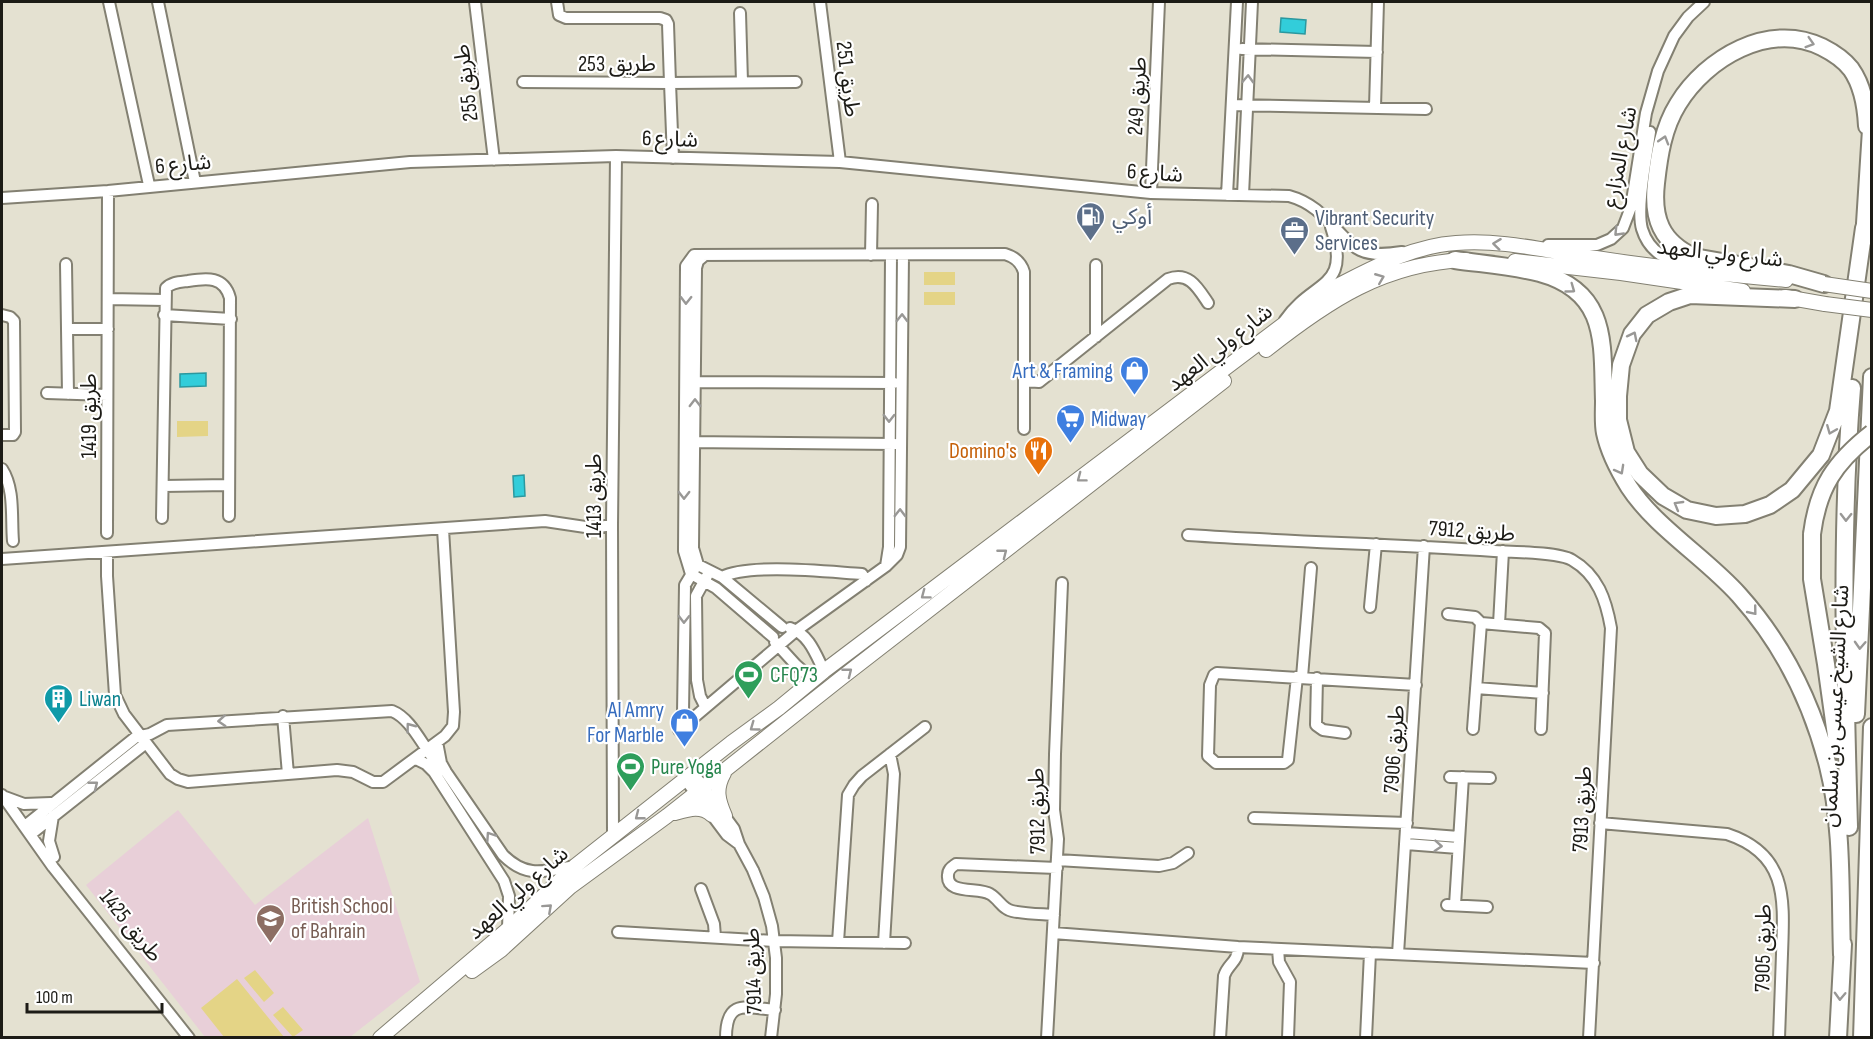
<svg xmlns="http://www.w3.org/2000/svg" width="1873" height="1039" font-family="'Sofia Sans Condensed','Noto Sans Arabic',sans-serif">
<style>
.education{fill:#e8cfd8}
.green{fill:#e4d486}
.water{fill:#32cdda;stroke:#2b989f;stroke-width:1.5}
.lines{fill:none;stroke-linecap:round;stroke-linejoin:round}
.minor-casing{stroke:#838072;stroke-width:14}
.major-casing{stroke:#838072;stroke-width:16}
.highway-casing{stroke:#838072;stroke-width:20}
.minor{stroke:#fff;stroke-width:10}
.major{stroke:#fff;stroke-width:14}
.highway{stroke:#fff;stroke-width:16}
.major-bridge-casing{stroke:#838072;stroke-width:16;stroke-linecap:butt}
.highway-bridge-casing{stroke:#838072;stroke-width:20;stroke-linecap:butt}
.major-bridge{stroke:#fff;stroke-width:14}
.highway-bridge{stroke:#fff;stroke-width:16}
.oneway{stroke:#999896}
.labels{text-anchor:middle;stroke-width:4.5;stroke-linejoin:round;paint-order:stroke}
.street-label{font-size:22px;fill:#1c1b16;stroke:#fff}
.service-label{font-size:22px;fill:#4e5e75;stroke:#fff;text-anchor:start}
.shop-label{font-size:22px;fill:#366cbe;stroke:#fff;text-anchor:end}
.food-label{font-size:22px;fill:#c56008;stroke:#fff;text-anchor:end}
.leisure-label{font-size:22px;fill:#27864d;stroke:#fff;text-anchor:start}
.culture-label{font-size:22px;fill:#0d838f;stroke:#fff;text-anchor:start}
.education-label{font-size:22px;fill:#785e54;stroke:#fff;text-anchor:start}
</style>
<rect width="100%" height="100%" fill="#e4e1d1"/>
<path class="education" d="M 178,810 L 255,905 L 368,818 L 420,982 L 350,1037 L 205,1037 L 86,885 Z"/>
<path class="green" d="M 924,272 L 955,272 L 955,285 L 924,285 Z
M 924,292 L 955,292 L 955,305 L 924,305 Z
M 177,421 L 208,421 L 208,436 L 177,437 Z
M 255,970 L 274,993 L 264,1002 L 244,978 Z
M 237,979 L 284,1037 L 224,1037 L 201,1008 Z
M 283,1007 L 303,1030 L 293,1037 L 273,1015 Z"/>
<path class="water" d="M 1281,18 L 1306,20 L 1305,34 L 1280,32 Z
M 206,373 L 206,386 L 180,387 L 180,374 Z
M 524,475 L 525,496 L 514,497 L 513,476 Z"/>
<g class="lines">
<defs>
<path id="minor" d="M 109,2 L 149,185
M 158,2 L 195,182
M 475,2 L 494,160
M 820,2 L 840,162
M 740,13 L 742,82
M 1242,49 L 1377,52
M 523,82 L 670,83 L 668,24 L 666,20 L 660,18 L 566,18 L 559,15 L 557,2
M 1232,105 L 1426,109
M 1375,107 L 1378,2
M 1650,132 C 1647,155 1636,208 1642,229 C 1645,239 1652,249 1661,255 C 1671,262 1684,263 1696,266
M 673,158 L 670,83 L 796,82
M 1151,193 L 1159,2
M 1227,195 L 1237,2
M 1243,195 L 1252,2
M 2,198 L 108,191 L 410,162 L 616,156 L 840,162 L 1151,193 L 1289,196 C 1311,202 1323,215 1338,231 C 1345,238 1351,246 1360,250 C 1373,256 1389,254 1402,252
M 1548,245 L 1597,245 L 1611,239 L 1623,228 L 1631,207 L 1646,113 L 1658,71 L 1674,36 L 1688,17 L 1704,2
M 705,255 L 698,261 L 696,268 L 693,548 L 698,565 L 722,577 L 782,627
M 871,255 L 872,204
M 66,264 L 68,394
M 1096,265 L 1096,337
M 108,299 L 165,300
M 2,315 L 10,317 L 14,321 L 15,432 L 13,435 L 2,435
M 164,315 L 231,319
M 1285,320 C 1313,279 1352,290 1331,227
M 67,329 L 108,329
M 1024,381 L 1039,382 L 1168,279 C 1189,271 1198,288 1208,303
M 691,382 L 894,383
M 47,393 L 107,395
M 688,442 L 895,444
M 2,469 C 15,489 11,518 13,541
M 163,486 L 229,485
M 162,518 L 166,288 C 172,282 180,282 188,281 C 207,278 224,276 230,298 L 229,516
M 107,533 L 108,191
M 1188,535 C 1290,542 1392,544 1494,551 C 1512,552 1558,552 1572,560 C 1598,575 1606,600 1611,628 L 1589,1038
M 107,552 L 107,576 L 115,695 L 124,714 L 170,774 L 178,779 L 188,782 L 337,770 L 353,772 L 373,782 L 383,782 L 445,736 L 453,726 L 454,712 L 443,529
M 2,559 L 545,521 L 592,528 L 612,525
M 886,566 L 889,547 L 891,255
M 722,577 C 749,563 829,572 862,574 L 866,581
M 1370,607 L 1376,544
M 1448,614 L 1475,617 L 1481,623 L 1473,729
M 1481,623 L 1539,628 L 1545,633 L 1541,729
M 1499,624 L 1503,551
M 790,628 C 809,634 816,655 824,671
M 773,637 L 716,588 L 691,574 L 684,551 L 686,266 L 694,255 L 1005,254 C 1015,257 1021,262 1024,272 L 1024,429
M 775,642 L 796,665 L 814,681
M 1297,677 L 1288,760 L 1284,763 L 1216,763 L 1208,756 L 1210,685 L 1214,675 L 1217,673 L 1416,685
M 1302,677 L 1311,568
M 1317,678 L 1316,725 L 1323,730 L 1345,733
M 1476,688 L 1543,693
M 705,706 L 700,696 L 697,680 L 696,596 L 707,576
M 283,716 L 288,774
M 688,722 L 683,712 L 685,585 L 694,570
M 679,730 L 797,630 L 886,566 L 897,555 L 900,547 L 903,255
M 437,742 L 441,763 L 446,772 L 503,855 C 527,879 545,871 575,866
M 416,759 L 426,764 L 434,772 L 504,881 L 509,896 L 508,929
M 693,773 L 734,829 L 739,844 L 753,870 L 764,897 L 772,926 L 776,958 L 776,994 L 771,1038
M 1450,777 L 1490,778
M 685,779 L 727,835 L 739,844
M 2,795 L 53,867 L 189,1038
M 5,797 L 24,804 L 51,803
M 53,816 L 49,841 L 54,857
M 1254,818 L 1407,823
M 1600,823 L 1727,834 C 1788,854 1784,899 1782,954 C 1781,982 1780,1010 1779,1038
M 25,826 L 136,737 L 150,734 L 167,725 L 392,711 C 415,720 426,757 446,772
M 1407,833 L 1459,837
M 31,834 L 146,743
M 613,836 L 612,525 L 616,156
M 1406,844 L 1458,848
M 1057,860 L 1159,866 L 1173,863 L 1188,853
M 701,889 L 714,924 L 715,937
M 1447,905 L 1487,907
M 1455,905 L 1463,777
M 1054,915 C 1041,914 1026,914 1012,911 C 1002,909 999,899 990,894 C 979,887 946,895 948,875 C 948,869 952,867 956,864 L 1057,868
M 618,932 L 774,941 L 905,943
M 1053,933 L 1238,947 L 1594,963
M 838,942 L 848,795 L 854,785 L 862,776 L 925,727
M 884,943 L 894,774 L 890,754
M 1278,949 L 1279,962 L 1290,982 L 1288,1038
M 1398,954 L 1424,546
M 726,1038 C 726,999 745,1007 775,1010
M 1047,1038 L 1058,839 L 1054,810 L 1055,754 L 1062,583
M 1220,1038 L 1224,976 C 1228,963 1238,963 1238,947
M 1366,1038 L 1370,953"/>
<path id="major" d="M 1515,261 L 1621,273 L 1743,291
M 1785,297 L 1825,304
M 1266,350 C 1328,301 1384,263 1466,260
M 724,773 C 715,789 718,800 725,816
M 675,813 C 689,809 701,805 712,815
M 472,971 L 501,950 L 570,887 L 667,816 L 840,679 L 1224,381
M 380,1038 L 508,929 L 575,866 L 731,743 L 779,708 L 824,671 L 1329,290 C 1369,270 1410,246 1456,243 C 1503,239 1550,252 1596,258 C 1659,268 1722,274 1786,280"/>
<path id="highway" d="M 1864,239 L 1872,114
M 1455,260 C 1483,264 1512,266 1540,273 C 1609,292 1602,344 1604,401 C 1604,412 1603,423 1605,433 C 1609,452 1619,471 1629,487 C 1655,527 1706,558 1739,595 C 1782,643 1812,703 1828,766 C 1843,825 1840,894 1842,955
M 1824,284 L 1789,274 L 1694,257 C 1661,242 1652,218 1656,183 C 1659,156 1663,128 1678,104 C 1706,58 1769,21 1822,47 C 1832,52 1844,60 1851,69 C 1863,86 1866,106 1867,126
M 1795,299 L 1690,295 L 1669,302 L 1647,315 L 1632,334 L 1621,365 L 1618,396 L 1618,420 L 1626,452 L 1640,474 L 1663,496 L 1687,510 L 1716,516 L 1745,514 L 1770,505 L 1792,490 L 1821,455 L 1838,411 L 1864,228
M 1812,534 L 1812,579 L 1826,664 L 1838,750
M 1856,714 L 1872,377
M 1849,827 C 1845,681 1840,534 1852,388
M 1838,1038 L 1843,944
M 1862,1038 L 1872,727"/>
</defs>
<use href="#minor" class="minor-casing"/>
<use href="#major" class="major-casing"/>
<use href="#highway" class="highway-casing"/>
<use href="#minor" class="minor"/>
<use href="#major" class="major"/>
<use href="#highway" class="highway"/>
<defs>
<path id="major-bridge" d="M 1824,284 L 1872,291
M 1825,304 L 1872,310"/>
<path id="highway-bridge" d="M 1812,534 C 1818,487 1835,462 1872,433"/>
</defs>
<use href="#major-bridge" class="major-bridge-casing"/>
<use href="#highway-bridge" class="highway-bridge-casing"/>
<use href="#major-bridge" class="major-bridge"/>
<use href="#highway-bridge" class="highway-bridge"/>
</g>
<defs><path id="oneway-chevron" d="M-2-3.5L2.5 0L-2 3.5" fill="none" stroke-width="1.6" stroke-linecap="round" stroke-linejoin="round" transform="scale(1.5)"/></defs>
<g class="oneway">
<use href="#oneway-chevron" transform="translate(1810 43) rotate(17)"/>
<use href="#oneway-chevron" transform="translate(1248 79) rotate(-88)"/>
<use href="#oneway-chevron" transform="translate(1664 140) rotate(-73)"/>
<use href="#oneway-chevron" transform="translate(1618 232) rotate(134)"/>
<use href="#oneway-chevron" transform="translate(1497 244) rotate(-173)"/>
<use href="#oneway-chevron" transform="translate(1380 278) rotate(-22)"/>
<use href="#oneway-chevron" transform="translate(1571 289) rotate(36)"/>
<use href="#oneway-chevron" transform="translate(686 300) rotate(91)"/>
<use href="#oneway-chevron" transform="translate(902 318) rotate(-89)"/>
<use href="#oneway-chevron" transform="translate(1633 336) rotate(-63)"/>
<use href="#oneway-chevron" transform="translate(695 403) rotate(-90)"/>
<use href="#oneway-chevron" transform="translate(889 418) rotate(90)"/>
<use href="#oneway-chevron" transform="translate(1831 430) rotate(112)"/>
<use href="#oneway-chevron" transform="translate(1620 470) rotate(61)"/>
<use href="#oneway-chevron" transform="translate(1081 478) rotate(143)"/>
<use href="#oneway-chevron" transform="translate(684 495) rotate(90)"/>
<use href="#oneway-chevron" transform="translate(1678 505) rotate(-150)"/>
<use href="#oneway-chevron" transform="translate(900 513) rotate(-89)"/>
<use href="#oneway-chevron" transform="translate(1846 517) rotate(91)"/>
<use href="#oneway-chevron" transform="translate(1003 553) rotate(-38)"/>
<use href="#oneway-chevron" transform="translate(925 595) rotate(143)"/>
<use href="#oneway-chevron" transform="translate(1753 611) rotate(51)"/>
<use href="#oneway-chevron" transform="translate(684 619) rotate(91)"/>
<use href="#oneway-chevron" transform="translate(1860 645) rotate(93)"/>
<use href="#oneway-chevron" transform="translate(848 672) rotate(-38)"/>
<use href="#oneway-chevron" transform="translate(222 721) rotate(176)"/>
<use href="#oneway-chevron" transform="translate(410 727) rotate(-127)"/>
<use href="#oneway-chevron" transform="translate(754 727) rotate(144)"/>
<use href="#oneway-chevron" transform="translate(94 785) rotate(-38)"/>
<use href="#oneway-chevron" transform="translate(639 816) rotate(142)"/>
<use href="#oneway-chevron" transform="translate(490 836) rotate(-124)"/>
<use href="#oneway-chevron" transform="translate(1438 846) rotate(4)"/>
<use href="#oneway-chevron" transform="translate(548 908) rotate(-42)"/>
<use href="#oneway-chevron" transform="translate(1840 996) rotate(92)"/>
</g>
<defs>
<symbol id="fuel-pin" viewBox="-11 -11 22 30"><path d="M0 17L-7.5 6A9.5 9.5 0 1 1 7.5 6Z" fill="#5c6f8a" stroke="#fff"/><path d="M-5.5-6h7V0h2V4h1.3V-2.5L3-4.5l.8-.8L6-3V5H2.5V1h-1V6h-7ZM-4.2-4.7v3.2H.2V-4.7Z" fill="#fff"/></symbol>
<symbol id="office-pin" viewBox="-11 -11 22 30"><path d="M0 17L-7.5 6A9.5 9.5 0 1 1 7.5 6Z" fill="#5c6f8a" stroke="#fff"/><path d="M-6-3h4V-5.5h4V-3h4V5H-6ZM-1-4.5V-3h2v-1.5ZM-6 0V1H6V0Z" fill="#fff"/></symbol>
<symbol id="shop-pin" viewBox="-11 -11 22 30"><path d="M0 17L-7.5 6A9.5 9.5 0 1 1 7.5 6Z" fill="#3f7fe0" stroke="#fff"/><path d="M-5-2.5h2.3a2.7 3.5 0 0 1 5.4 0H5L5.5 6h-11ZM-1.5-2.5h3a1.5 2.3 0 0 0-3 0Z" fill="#fff"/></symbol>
<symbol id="supermarket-pin" viewBox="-11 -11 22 30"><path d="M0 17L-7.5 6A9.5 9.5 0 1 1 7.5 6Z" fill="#3f7fe0" stroke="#fff"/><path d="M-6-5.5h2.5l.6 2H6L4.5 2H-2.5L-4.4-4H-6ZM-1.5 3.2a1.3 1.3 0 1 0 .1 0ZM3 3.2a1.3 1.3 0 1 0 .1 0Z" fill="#fff"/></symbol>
<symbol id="restaurant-pin" viewBox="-11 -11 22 30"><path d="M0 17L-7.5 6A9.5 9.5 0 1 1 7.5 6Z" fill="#e8710a" stroke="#fff"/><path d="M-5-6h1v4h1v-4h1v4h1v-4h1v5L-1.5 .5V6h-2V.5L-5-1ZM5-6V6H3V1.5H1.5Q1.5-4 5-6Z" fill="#fff"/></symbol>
<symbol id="stadium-pin" viewBox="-11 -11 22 30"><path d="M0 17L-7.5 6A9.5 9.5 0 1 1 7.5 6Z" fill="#2e9e5b" stroke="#fff"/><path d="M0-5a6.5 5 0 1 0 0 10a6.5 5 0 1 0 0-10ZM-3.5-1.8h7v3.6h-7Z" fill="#fff"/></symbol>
<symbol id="building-pin" viewBox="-11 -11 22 30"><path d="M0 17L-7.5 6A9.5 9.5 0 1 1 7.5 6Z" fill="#0f9aa8" stroke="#fff"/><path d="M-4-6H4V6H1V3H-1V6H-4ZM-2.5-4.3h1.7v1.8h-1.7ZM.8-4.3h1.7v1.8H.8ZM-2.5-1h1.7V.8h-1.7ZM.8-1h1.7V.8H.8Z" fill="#fff"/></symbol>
<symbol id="school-pin" viewBox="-11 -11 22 30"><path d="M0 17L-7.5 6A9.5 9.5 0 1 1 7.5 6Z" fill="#8d6e63" stroke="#fff"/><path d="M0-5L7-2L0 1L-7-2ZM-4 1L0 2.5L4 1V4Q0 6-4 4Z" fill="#fff"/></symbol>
</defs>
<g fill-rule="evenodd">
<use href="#fuel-pin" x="1074" y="200" width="33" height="45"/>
<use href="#office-pin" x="1278" y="214" width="33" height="45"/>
<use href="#shop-pin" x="1118" y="354" width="33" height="45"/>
<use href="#supermarket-pin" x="1054" y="402" width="33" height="45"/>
<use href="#restaurant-pin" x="1022" y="434" width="33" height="45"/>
<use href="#stadium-pin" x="732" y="658" width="33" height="45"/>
<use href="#building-pin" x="42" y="682" width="33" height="45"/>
<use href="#shop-pin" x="668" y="706" width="33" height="45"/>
<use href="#stadium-pin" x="614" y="750" width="33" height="45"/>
<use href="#school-pin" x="254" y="902" width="33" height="45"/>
</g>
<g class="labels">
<g class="street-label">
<text x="617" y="71">طريق 253</text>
<text transform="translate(849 79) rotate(83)" y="8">طريق 251</text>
<text transform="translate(465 83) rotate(-97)" y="8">طريق 255</text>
<text transform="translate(1136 96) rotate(-87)" y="8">طريق 249</text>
<text transform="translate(670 138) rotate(2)" y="8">شارع 6</text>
<text transform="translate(1619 157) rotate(-79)" y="8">شارع المزارع</text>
<text transform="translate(183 163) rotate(-5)" y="8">شارع 6</text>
<text transform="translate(1155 172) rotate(4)" y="8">شارع 6</text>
<text transform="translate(1720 252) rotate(6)" y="8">شارع ولي العهد</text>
<text transform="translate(1219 347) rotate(-38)" y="8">شارع ولي العهد</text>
<text transform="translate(88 416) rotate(-90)" y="8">طريق 1419</text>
<text transform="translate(593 496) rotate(-90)" y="8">طريق 1413</text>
<text transform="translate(1472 530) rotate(4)" y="8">طريق 7912</text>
<text transform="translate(1834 706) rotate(-87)" y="8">شارع الشيخ عيسى بن سلمان</text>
<text transform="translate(1393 749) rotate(-86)" y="8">طريق 7906</text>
<text transform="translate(1581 809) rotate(-87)" y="8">طريق 7913</text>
<text transform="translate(1036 811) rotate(-91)" y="8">طريق 7912</text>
<text transform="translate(517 892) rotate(-42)" y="8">شارع ولي العهد</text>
<text transform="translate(132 925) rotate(51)" y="8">طريق 1425</text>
<text transform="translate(1762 948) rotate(-89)" y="8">طريق 7905</text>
<text transform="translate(752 971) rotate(-92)" y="8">طريق 7914</text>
</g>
<g class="service-label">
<text x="1112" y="224">أوكي</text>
<text x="1315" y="225">Vibrant Security<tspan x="1315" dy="25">Services</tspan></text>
</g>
<g class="shop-label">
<text x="1113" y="378">Art &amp; Framing</text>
<text x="1091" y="426" text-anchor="start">Midway</text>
<text x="664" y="717">Al Amry<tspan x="664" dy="25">For Marble</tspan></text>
</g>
<g class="food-label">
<text x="1017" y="458">Domino's</text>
</g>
<g class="leisure-label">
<text x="770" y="682">CFQ73</text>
<text x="651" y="774">Pure Yoga</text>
</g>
<g class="culture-label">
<text x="79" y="706">Liwan</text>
</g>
<g class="education-label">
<text x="291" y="913">British School<tspan x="291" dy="25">of Bahrain</tspan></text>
</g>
</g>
<rect width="1873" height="1039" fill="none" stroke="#1c1b16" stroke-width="6"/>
<path d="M27 1003v9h135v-9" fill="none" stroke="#1c1b16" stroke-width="3"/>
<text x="36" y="1003" font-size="18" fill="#1c1b16" stroke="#ffffff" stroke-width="4.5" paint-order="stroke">100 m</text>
</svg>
